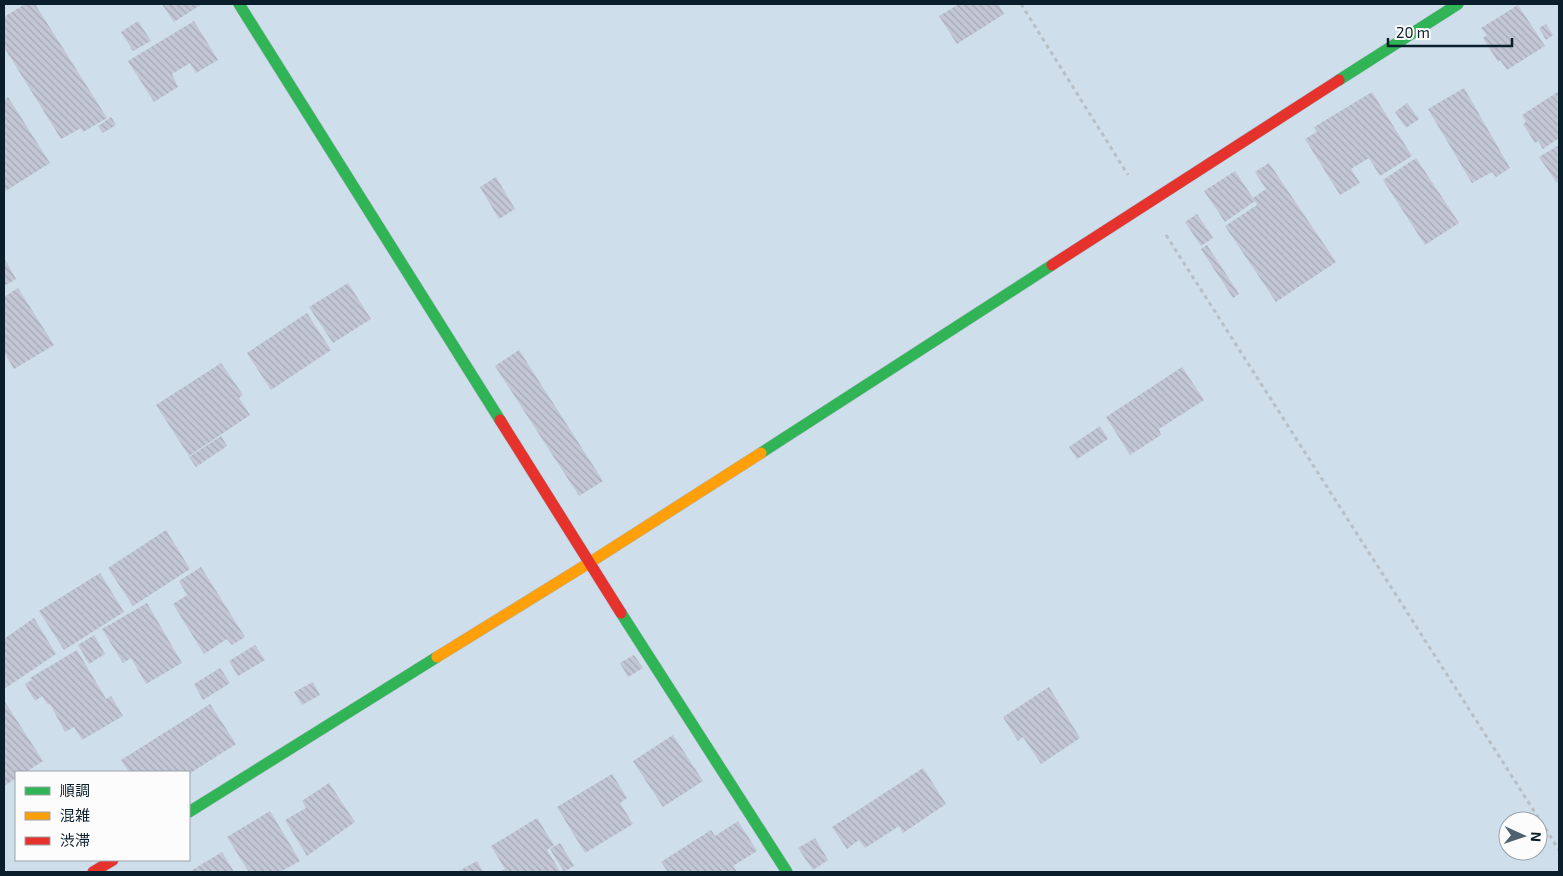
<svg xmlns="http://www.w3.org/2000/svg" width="1563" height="876" font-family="'Exo 2','Noto Sans JP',sans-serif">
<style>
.building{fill:url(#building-back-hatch)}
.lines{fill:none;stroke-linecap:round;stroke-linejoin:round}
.fast-casing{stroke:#abbcc9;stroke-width:12}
.slow-casing{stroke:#abbcc9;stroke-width:12}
.jam-casing{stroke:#abbcc9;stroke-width:12}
.path{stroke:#b8bfc5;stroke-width:3;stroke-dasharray:4 4;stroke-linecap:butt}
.fast{stroke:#30b455;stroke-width:11}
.slow{stroke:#ff9f0a;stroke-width:11}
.jam{stroke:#e5322d;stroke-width:11}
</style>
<defs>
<pattern id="building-back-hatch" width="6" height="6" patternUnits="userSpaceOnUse" patternTransform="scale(1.25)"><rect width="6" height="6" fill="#c2c6d5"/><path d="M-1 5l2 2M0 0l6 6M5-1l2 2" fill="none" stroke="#a5aab7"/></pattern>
</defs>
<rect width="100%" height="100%" fill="#cedeeb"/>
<path class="building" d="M 25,4 L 35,4 L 107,118 L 83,132 L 81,128 L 61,139 L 4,47 L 4,17 Z
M 162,4 L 202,4 L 174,22 Z
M 959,4 L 998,4 L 1004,14 L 957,44 L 939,16 Z
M 1518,5 L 1545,46 L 1507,70 L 1500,60 L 1498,62 L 1483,38 L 1487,35 L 1481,28 Z
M 138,21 L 151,41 L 133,51 L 121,32 Z
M 194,21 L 218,60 L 196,73 L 190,63 L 172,74 L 178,87 L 154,102 L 128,61 Z
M 1546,24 L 1553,35 L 1546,40 L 1539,28 Z
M 1464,88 L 1510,168 L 1496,177 L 1492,172 L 1472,183 L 1428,109 Z
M 1559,91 L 1559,138 L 1543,149 L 1538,141 L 1535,143 L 1523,124 L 1526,122 L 1522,115 Z
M 1372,92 L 1412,156 L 1380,176 L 1369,158 L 1351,169 L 1360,183 L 1340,195 L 1305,139 L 1317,132 L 1314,127 Z
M 8,97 L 50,163 L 4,192 L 4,100 Z
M 1407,103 L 1419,119 L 1406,128 L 1395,112 Z
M 111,117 L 116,125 L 103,133 L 98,126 Z
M 1559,145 L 1559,182 L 1557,183 L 1539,157 Z
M 1416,158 L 1459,223 L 1425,245 L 1383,180 Z
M 1269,163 L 1336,262 L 1276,302 L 1225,226 L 1257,205 L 1255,201 L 1225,222 L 1204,191 L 1235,171 L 1253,198 L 1266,189 L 1255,172 Z
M 496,177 L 515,209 L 499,219 L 480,187 Z
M 1197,214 L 1213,238 L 1201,246 L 1185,222 Z
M 1207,245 L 1239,294 L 1233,298 L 1201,249 Z
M 4,258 L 16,279 L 4,286 Z
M 348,283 L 371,319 L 333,343 L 309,307 Z
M 18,288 L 54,345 L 14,369 L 4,352 L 4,297 Z
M 307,313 L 331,350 L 271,390 L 247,353 Z
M 519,350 L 603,481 L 579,496 L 495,366 Z
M 221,363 L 243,395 L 239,398 L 250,415 L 189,456 L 156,405 Z
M 1182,367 L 1204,400 L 1159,429 L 1161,435 L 1130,455 L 1106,417 Z
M 1100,426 L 1108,439 L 1077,459 L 1069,447 Z
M 221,436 L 227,446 L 196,467 L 189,457 Z
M 166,530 L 190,569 L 133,606 L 108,568 Z
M 201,567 L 245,637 L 232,645 L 227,639 L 204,654 L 173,604 L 187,595 L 179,581 Z
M 100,573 L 124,612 L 64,650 L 39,611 Z
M 147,603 L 182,663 L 146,684 L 131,658 L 123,663 L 102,629 Z
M 34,618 L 56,654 L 4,689 L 4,639 Z
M 94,635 L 105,654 L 89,664 L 78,645 Z
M 255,645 L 265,660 L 238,676 L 229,661 Z
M 77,650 L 106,699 L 111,696 L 123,716 L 82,740 L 74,727 L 65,732 L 50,704 L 48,705 L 42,696 L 35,701 L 25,684 L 32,680 L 30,678 Z
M 634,655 L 643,668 L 628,677 L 620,663 Z
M 220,668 L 230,683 L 203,700 L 194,684 Z
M 313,682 L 320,695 L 302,705 L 294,692 Z
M 1049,687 L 1080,738 L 1041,764 L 1023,737 L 1018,741 L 1003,717 Z
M 5,702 L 43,761 L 26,772 L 16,772 L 16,778 L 4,786 Z
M 210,704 L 236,744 L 189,774 L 189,772 L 129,772 L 121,760 Z
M 673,735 L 703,781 L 663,807 L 633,761 Z
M 923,768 L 946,804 L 903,833 L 899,826 L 865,848 L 859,840 L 847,849 L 832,827 Z
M 612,774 L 627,798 L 620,803 L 633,824 L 585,853 L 557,807 Z
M 329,783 L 355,822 L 307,856 L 285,820 L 306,808 L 302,801 Z
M 270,811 L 300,861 L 280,872 L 249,872 L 227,837 Z
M 537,818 L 554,845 L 547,850 L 560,871 L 500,872 L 505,869 L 491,846 Z
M 738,821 L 757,851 L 733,866 L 737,872 L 668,872 L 661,862 L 711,830 L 715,836 Z
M 815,838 L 828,860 L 813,870 L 798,848 Z
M 560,843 L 574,866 L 564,872 L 550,849 Z
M 222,852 L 234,872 L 189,872 Z
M 477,861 L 483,872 L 457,872 Z"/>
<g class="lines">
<defs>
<path id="fast" d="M 239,4 L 500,420
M 1339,80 L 1458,4
M 761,453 L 1052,265
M 621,613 L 787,872
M 189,812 L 437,657"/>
<path id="slow" d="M 437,657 L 589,563 L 761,453"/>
<path id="jam" d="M 1052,265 L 1339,80
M 500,420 L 621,613
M 93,872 L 113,860"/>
</defs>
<use href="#fast" class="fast-casing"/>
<use href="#slow" class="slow-casing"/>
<use href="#jam" class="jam-casing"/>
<path class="path" d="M 1021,4 L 1128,175
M 1166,235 L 1559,850"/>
<use href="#fast" class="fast"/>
<use href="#slow" class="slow"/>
<use href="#jam" class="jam"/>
</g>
<rect width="1563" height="876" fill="none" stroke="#0b1e2c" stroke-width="10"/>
<rect x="15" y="771" width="175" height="90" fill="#fcfcfc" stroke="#9ca3a9"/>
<rect x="25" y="787" width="25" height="8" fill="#30b455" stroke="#9ca3a9"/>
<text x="60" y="796" font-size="15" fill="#0b1e2c">順調</text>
<rect x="25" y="812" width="25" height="8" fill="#ff9f0a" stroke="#9ca3a9"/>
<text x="60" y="821" font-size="15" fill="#0b1e2c">混雑</text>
<rect x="25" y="837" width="25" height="8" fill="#e5322d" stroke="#9ca3a9"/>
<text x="60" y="846" font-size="15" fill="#0b1e2c">渋滞</text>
<g transform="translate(1523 836) rotate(93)"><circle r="24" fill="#fcfcfc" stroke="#9ca3a9"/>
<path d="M0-4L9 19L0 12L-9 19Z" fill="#4f616f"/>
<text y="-8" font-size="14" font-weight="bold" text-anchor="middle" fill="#0b1e2c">N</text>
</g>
<path d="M1388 38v8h124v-8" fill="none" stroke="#0b1e2c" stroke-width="2.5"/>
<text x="1396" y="38" font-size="15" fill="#0b1e2c" stroke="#fcfcfc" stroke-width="4" paint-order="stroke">20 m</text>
</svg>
